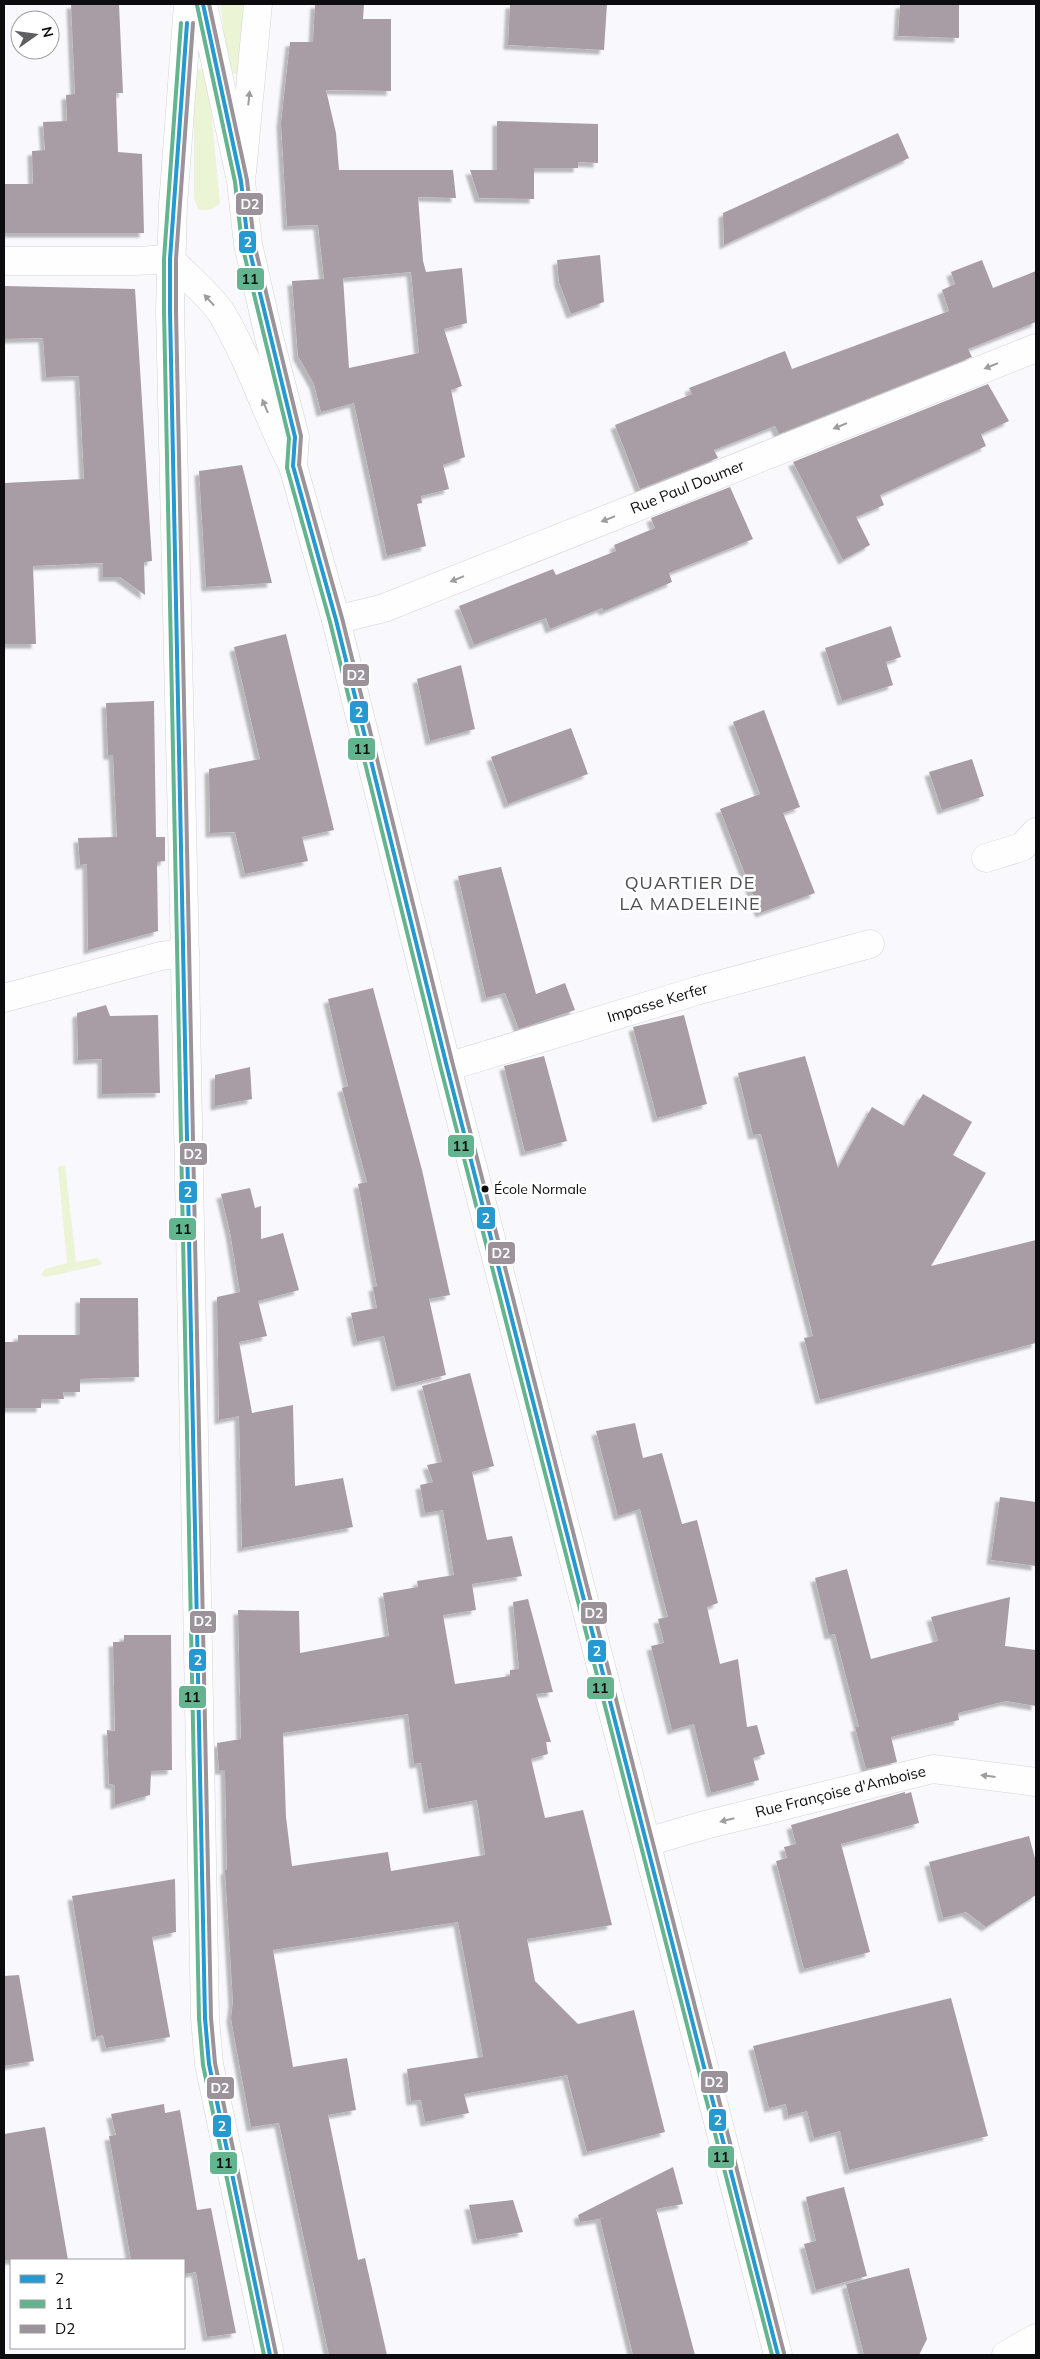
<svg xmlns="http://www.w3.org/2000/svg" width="1040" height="2359" font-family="Mulish,sans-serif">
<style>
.green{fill:#ebf4d5}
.building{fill:#a89da4;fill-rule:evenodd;filter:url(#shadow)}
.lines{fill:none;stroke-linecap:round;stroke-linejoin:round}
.minor-casing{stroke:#d3d3d7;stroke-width:29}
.major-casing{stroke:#d3d3d7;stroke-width:29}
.minor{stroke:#fefeff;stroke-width:28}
.major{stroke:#fefeff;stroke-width:28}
.bus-1-casing{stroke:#fff;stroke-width:8}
.bus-2-casing{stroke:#fff;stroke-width:8}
.bus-3-casing{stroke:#fff;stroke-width:8}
.bus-1{stroke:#2699d1;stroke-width:4}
.bus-2{stroke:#64b490;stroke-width:4}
.bus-3{stroke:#9b9399;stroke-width:4}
.oneway{fill:#9d9d9f}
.bus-dot{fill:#0c0c0e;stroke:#fff;stroke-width:2}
.labels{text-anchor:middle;stroke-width:5;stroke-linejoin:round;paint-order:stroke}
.bus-label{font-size:14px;fill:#0c0c0e;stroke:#fff;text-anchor:start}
.street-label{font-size:15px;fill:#0c0c0e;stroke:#fff}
.quarter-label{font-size:18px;letter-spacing:1px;fill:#4e4e54;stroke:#fff}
.line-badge{stroke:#fff;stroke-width:2}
.badge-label{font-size:14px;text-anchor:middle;font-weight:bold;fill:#fff}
.pale-badge-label{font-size:14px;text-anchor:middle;font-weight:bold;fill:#111}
</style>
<defs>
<filter id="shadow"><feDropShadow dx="-4.5" dy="4.5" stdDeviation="1" flood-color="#0004"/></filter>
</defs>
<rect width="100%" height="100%" fill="#f9f9fd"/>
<path class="green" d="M 220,4 L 247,4 L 241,71 L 235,74 L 229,70 Z
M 204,69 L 211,110 L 220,203 C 213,210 207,212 198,209 L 194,198 L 194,70 Z
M 65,1165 L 76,1262 L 97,1258 L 102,1263 L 100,1265 L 46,1277 L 41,1275 L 45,1269 L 67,1263 L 58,1167 Z"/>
<path class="building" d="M 71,4 L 119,4 L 123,93 L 116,93 L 118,152 L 142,154 L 144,233 L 4,233 L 4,184 L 33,184 L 32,151 L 45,150 L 43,122 L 67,121 L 66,95 L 75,94 Z
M 315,4 L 364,4 L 363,19 L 391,19 L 391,91 L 326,90 L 336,133 L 339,170 L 453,170 L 456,198 L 418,197 L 423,261 L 426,272 L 462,268 L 467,323 L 444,329 L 462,386 L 451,390 L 465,457 L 443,465 L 449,489 L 421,496 L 422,503 L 417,504 L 426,546 L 387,556 L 354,403 L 321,412 L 314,384 L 298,356 L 292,281 L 324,279 L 318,225 L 287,226 L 281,123 L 290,42 L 313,42 ZM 411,272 L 419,353 L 349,368 L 343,278 Z
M 510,4 L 607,4 L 604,50 L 508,45 Z
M 900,4 L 959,4 L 959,38 L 898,36 Z
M 497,121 L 598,124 L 598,163 L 578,162 L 578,168 L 534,168 L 534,199 L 479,198 L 470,170 L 497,170 Z
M 898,133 L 909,158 L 724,245 L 723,213 Z
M 600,255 L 604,302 L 571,314 L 559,282 L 557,260 Z
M 982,260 L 993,288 L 1036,271 L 1036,322 L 968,349 L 972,357 L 779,434 L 775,426 L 714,450 L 718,458 L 640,489 L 615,425 L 692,394 L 689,388 L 785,351 L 792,369 L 949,311 L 942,290 L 955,284 L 951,272 Z
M 4,286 L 135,289 L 152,561 L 144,562 L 145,595 L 120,577 L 103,577 L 103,563 L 33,566 L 36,644 L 4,644 L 4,483 L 84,479 L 79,376 L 46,377 L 43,338 L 4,339 Z
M 988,384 L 1009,421 L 981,434 L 986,446 L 880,495 L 884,505 L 856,517 L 870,545 L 843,560 L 793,462 Z
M 242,465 L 272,583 L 206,587 L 199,471 Z
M 730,487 L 753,539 L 669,573 L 672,582 L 604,611 L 602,608 L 550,629 L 546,618 L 474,645 L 459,606 L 553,569 L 556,575 L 616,551 L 614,545 L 655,528 L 651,518 Z
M 891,626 L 901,657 L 886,662 L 893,685 L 842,701 L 825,648 Z
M 286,634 L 334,830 L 302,837 L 308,861 L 245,874 L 235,832 L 210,833 L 209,769 L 260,759 L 234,647 Z
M 461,665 L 475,729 L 430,741 L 417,679 Z
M 154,701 L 156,837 L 165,837 L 165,861 L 157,862 L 158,931 L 88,950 L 87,864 L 80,865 L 78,838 L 117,837 L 113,755 L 108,755 L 106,703 Z
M 764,710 L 800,807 L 783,813 L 815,893 L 760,913 L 720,809 L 760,794 L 733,722 Z
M 571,728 L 588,774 L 508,804 L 491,757 Z
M 972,759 L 984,796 L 942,810 L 929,772 Z
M 501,867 L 536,994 L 565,983 L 575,1010 L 519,1029 L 505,993 L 486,998 L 458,876 Z
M 373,988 L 422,1170 L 450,1295 L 429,1299 L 446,1375 L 396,1387 L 384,1336 L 357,1342 L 351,1313 L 377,1308 L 373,1287 L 377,1286 L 358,1184 L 367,1182 L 342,1088 L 348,1086 L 328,999 Z
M 106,1005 L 110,1016 L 158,1015 L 160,1093 L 102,1094 L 102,1059 L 78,1060 L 77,1013 Z
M 684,1015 L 707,1104 L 657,1118 L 633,1027 Z
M 544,1056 L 567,1141 L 525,1152 L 504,1066 Z
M 805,1056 L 838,1168 L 872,1107 L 904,1126 L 923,1094 L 972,1122 L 953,1155 L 986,1173 L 931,1266 L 1036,1240 L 1036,1343 L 820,1400 L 804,1338 L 813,1336 L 761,1134 L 753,1135 L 738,1073 Z
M 250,1067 L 252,1099 L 215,1106 L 215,1075 Z
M 250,1188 L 255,1208 L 261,1206 L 261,1239 L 283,1233 L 299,1290 L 258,1301 L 267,1336 L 239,1342 L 252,1413 L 293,1405 L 295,1486 L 343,1478 L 353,1527 L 242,1548 L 239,1416 L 219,1420 L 217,1297 L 240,1292 L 230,1232 L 221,1194 Z
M 80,1298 L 138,1298 L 139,1377 L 80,1379 L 80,1392 L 63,1392 L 64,1399 L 41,1399 L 41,1408 L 4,1408 L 4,1342 L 18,1342 L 18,1335 L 80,1335 Z
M 470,1373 L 494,1466 L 472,1472 L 487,1540 L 512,1536 L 522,1576 L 472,1584 L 476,1610 L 443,1615 L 455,1684 L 510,1676 L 510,1670 L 519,1669 L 513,1602 L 528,1599 L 553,1692 L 536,1694 L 551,1742 L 546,1742 L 548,1754 L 531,1759 L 545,1818 L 583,1810 L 612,1925 L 527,1939 L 535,1981 L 578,2024 L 634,2010 L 665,2132 L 587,2152 L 567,2075 L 464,2094 L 469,2113 L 425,2122 L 421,2100 L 411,2101 L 407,2069 L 483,2057 L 458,1922 L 273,1950 L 293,2067 L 347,2058 L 356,2110 L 328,2115 L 358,2260 L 365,2258 L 387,2355 L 329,2355 L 279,2123 L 251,2127 L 235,2041 L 231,2018 L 233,2002 L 225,1870 L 227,1870 L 225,1770 L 219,1770 L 217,1743 L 241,1739 L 238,1610 L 299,1611 L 300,1653 L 389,1636 L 383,1593 L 418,1587 L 417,1581 L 454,1575 L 443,1510 L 425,1513 L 420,1485 L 433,1482 L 427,1465 L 442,1462 L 422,1386 ZM 408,1714 L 414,1764 L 421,1763 L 428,1809 L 477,1800 L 485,1855 L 391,1871 L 388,1852 L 292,1866 L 286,1817 L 283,1733 Z
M 635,1423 L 643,1458 L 662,1453 L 682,1524 L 697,1520 L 718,1603 L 707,1607 L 720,1664 L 738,1659 L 747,1727 L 757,1725 L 765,1754 L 753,1758 L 759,1780 L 711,1793 L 694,1724 L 672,1730 L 651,1646 L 664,1643 L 658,1619 L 668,1617 L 657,1575 L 640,1509 L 618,1516 L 596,1431 Z
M 1000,1497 L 1036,1502 L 1036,1566 L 991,1560 Z
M 847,1569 L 871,1659 L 938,1641 L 931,1617 L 1010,1597 L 1005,1646 L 1036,1650 L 1036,1706 L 1006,1701 L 958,1713 L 959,1720 L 891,1737 L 897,1762 L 866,1769 L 855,1727 L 859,1727 L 835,1634 L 829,1635 L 815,1578 Z
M 124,1635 L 171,1635 L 172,1770 L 151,1771 L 150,1795 L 115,1805 L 115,1785 L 109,1784 L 107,1730 L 115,1731 L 113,1642 L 124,1642 Z
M 905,1792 L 905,1794 L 911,1792 L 919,1823 L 841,1844 L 870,1952 L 804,1969 L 776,1861 L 787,1858 L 784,1847 L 796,1844 L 791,1825 Z
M 1029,1836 L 1036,1862 L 1036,1895 L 986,1927 L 966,1912 L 943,1918 L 929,1862 Z
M 175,1879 L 176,1932 L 152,1937 L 170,2037 L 106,2048 L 103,2035 L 96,2037 L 72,1896 Z
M 19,1975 L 34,2061 L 4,2066 L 4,1976 Z
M 951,1998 L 988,2136 L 849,2170 L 840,2131 L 814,2138 L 807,2111 L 788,2116 L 786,2104 L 769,2108 L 753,2046 Z
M 164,2104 L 165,2113 L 180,2110 L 197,2210 L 211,2208 L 236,2333 L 207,2337 L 196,2272 L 184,2274 L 184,2260 L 131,2260 L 109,2136 L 116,2135 L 111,2114 Z
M 45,2127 L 68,2260 L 4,2260 L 4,2134 Z
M 673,2167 L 683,2204 L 656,2209 L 695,2355 L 633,2355 L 600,2219 L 605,2218 L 580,2222 L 578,2215 Z
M 844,2187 L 867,2276 L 816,2290 L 804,2244 L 816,2241 L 806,2197 Z
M 513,2200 L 523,2232 L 477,2240 L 469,2205 Z
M 909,2268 L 927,2339 L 919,2355 L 864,2355 L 846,2284 Z"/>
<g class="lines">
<defs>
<g id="minor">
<path d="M 242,172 L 258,4"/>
<path d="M 4,261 L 136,261 L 170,259 C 185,275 210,295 222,314 C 251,362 267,417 293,466"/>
<path id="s1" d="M 336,620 L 384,608 L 1036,348"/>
<path d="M 986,858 L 1022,847 L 1036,832"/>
<path d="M 4,998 L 161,956 L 185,953"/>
<path id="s2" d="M 447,1067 L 696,991 L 870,944"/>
<path id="s3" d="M 647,1842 L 705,1825 L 933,1769 L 1036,1782"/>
<path d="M 1006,2355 L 1036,2338"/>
</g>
<path id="major" d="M 188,4 L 173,205 L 170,311 L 184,911 L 205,2018 L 209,2064 L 270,2355
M 203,4 L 241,181 L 248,244 L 269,337 L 295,437 L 293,466 L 336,620 L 447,1067 L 778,2355"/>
</defs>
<use href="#minor" class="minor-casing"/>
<use href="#major" class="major-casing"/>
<use href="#minor" class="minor"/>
<use href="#major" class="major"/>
<defs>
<path id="bus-1" d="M 203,4 L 241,181 L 248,244 L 295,437 L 293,466 L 336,620 L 447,1067 L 778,2355
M 187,23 L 170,259 L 170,311 L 205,2018 L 209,2064 L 270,2355"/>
<path id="bus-2" d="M 197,5 L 235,182 L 242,245 L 289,438 L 287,468 L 330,622 L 441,1069 L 772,2355
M 181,23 L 164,259 L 164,311 L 199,2018 L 203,2065 L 264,2355"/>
<path id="bus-3" d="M 209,4 L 247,180 L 254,243 L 301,436 L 299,465 L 342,618 L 453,1065 L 784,2353
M 193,23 L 176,259 L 176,311 L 211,2018 L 215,2063 L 276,2354"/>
</defs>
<use href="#bus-1" class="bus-1-casing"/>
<use href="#bus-2" class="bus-2-casing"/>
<use href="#bus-3" class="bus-3-casing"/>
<use href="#bus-1" class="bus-1"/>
<use href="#bus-2" class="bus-2"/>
<use href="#bus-3" class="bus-3"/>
</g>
<defs><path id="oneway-solid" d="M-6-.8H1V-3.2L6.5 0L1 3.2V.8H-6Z" transform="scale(1.25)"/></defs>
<g class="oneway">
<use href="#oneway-solid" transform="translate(249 98) rotate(-84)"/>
<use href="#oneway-solid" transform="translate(209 300) rotate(-133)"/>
<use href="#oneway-solid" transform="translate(991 366) rotate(158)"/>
<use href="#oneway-solid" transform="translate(265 406) rotate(-113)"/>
<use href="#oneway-solid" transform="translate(840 426) rotate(158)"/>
<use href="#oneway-solid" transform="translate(608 519) rotate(158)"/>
<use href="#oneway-solid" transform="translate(457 579) rotate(158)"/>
<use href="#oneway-solid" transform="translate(988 1776) rotate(-173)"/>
<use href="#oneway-solid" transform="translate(727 1820) rotate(166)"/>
</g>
<circle class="bus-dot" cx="485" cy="1189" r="4.5"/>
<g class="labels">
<g class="bus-label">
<text x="494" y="1194">École Normale</text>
</g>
<g class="street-label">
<text dy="5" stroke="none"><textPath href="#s1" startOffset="376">Rue Paul Doumer</textPath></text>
<text dy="5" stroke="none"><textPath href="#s2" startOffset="220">Impasse Kerfer</textPath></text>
<text dy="5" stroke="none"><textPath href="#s3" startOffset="200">Rue Françoise d'Amboise</textPath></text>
</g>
<g class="quarter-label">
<text x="690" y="889">QUARTIER DE<tspan x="690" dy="21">LA MADELEINE</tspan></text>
</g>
</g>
<g class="line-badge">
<rect x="235" y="192" width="29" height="24" rx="5" fill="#9b9399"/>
<rect x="238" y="230" width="19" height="24" rx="5" fill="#2699d1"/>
<rect x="236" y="267" width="29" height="24" rx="5" fill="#64b490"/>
<rect x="342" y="663" width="28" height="24" rx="5" fill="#9b9399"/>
<rect x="349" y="700" width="20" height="24" rx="5" fill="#2699d1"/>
<rect x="347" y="737" width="29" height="24" rx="5" fill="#64b490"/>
<rect x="447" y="1134" width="28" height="24" rx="5" fill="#64b490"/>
<rect x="179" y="1142" width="29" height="24" rx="5" fill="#9b9399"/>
<rect x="178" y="1180" width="20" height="24" rx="5" fill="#2699d1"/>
<rect x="476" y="1206" width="20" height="24" rx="5" fill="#2699d1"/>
<rect x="168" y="1217" width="29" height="24" rx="5" fill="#64b490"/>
<rect x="487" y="1241" width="29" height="24" rx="5" fill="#9b9399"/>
<rect x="580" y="1601" width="28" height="24" rx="5" fill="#9b9399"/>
<rect x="189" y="1610" width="28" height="24" rx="5" fill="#9b9399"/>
<rect x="587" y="1639" width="20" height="24" rx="5" fill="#2699d1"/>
<rect x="188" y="1648" width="19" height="24" rx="5" fill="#2699d1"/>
<rect x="586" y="1676" width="29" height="24" rx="5" fill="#64b490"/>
<rect x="178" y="1685" width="29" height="24" rx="5" fill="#64b490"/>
<rect x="700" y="2070" width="29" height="24" rx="5" fill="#9b9399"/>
<rect x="206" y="2076" width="29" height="24" rx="5" fill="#9b9399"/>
<rect x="708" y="2108" width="19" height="24" rx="5" fill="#2699d1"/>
<rect x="212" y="2114" width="20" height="24" rx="5" fill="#2699d1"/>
<rect x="707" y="2145" width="28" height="24" rx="5" fill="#64b490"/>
<rect x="209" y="2151" width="29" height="24" rx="5" fill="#64b490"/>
</g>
<g class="badge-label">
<text x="250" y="209">D2</text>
<text x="248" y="247">2</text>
<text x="356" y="680">D2</text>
<text x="359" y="717">2</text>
<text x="193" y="1159">D2</text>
<text x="188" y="1197">2</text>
<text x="486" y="1223">2</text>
<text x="501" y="1258">D2</text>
<text x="594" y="1618">D2</text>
<text x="203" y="1626">D2</text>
<text x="597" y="1656">2</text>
<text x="198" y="1665">2</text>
<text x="714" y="2087">D2</text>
<text x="220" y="2093">D2</text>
<text x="718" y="2125">2</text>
<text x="222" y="2131">2</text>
</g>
<g class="pale-badge-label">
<text x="250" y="284">11</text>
<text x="362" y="754">11</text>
<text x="461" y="1151">11</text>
<text x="183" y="1234">11</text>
<text x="600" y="1693">11</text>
<text x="192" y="1702">11</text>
<text x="721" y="2162">11</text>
<text x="224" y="2168">11</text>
</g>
<rect width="1040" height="2359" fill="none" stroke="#0c0c0e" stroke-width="10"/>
<rect x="10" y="2259" width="175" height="90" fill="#ffffff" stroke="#9e9e9f"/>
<rect x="20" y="2275" width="25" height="8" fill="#2699d1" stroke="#9e9e9f"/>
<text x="55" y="2284" font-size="15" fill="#0c0c0e">2</text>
<rect x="20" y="2300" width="25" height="8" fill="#64b490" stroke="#9e9e9f"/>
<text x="55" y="2309" font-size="15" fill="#0c0c0e">11</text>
<rect x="20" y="2325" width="25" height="8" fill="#9b9399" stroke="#9e9e9f"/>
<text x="55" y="2334" font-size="15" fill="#0c0c0e">D2</text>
<g transform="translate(35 35) rotate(76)"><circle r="24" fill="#ffffff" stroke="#9e9e9f"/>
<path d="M0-4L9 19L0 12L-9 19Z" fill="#5f5f62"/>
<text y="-8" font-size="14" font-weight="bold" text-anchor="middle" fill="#0c0c0e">N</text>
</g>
</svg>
